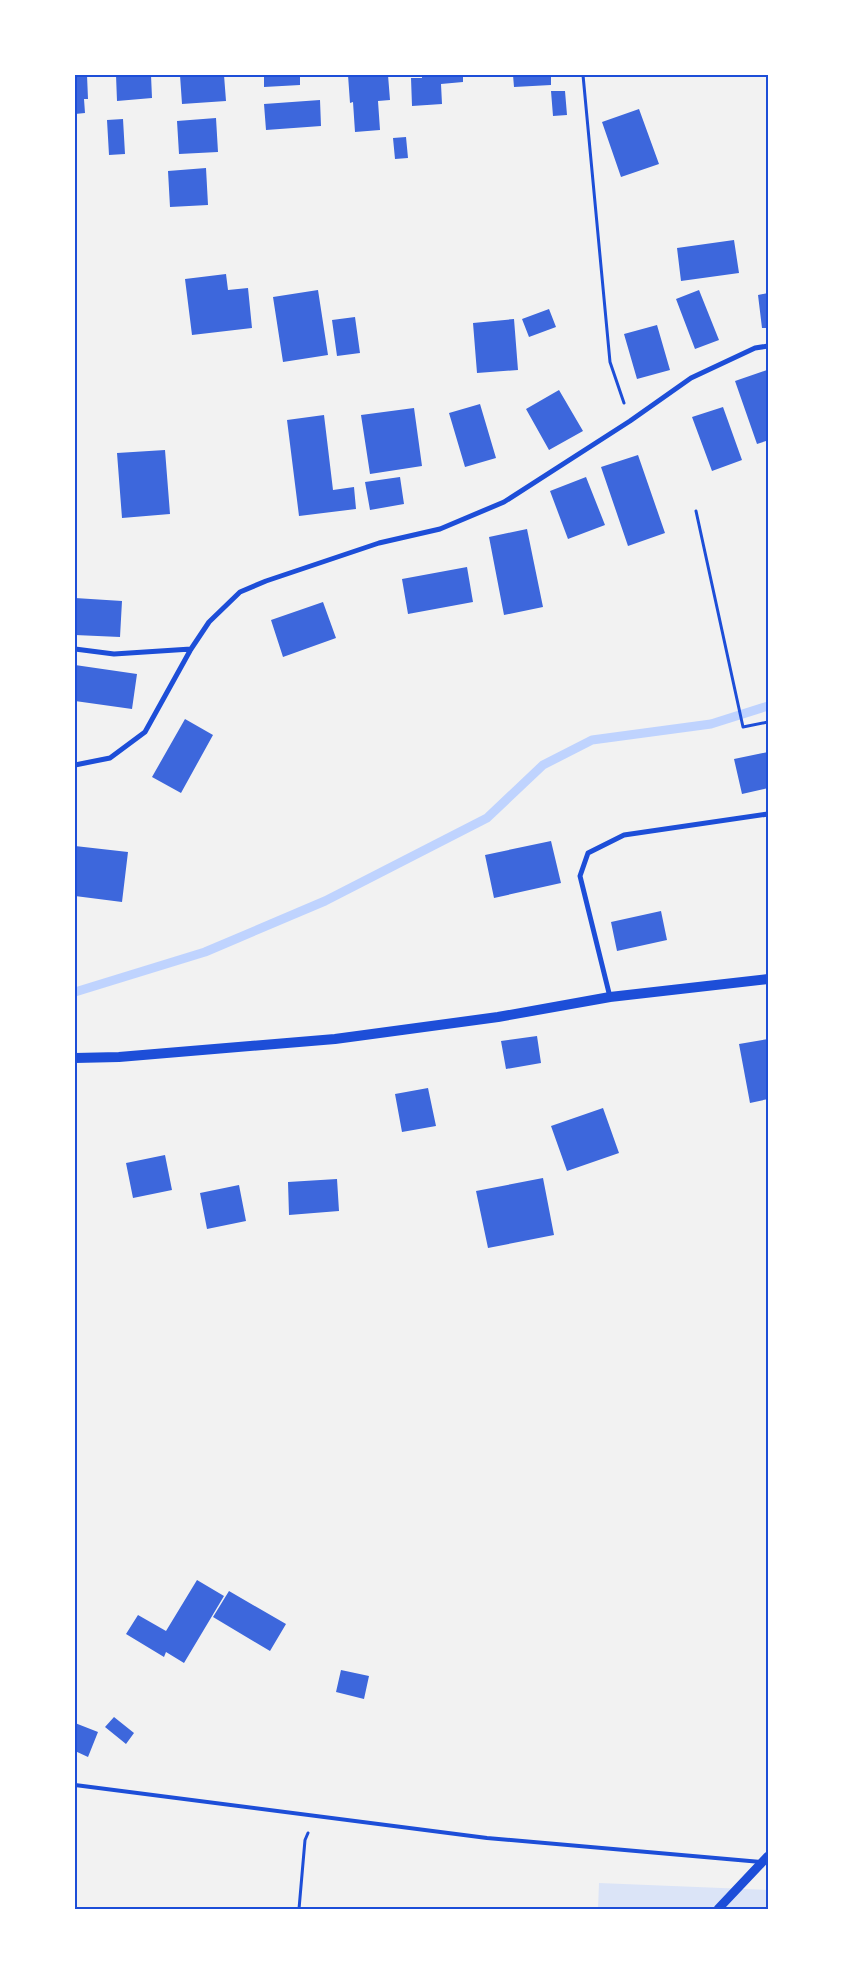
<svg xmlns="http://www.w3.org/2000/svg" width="843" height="1984" font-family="'Varela Round',sans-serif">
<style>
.green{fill:#dbe4f7}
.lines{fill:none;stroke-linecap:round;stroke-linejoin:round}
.stream{stroke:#bfd3fe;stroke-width:9}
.building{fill:#3d67dc}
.path{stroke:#1d4ed8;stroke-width:3}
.service{stroke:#1d4ed8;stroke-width:4}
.minor{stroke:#1d4ed8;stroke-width:5}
.tertiary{stroke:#1d4ed8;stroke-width:9}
.secondary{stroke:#1d4ed8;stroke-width:10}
.neatline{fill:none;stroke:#1d4ed8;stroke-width:2}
</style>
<rect width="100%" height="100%" fill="#f2f2f2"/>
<path class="green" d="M 599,1883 L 768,1890 L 768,1909 L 598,1909 Z"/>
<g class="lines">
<path class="stream" d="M 75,992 L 205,952 L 325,901 L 487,818 L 543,765 L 592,740 L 711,724 L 768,706"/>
</g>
<path class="building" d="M 75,75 L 87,75 L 88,99 L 84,99 L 85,113 L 75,114 Z
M 116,75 L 151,75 L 152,98 L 117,101 Z
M 180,75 L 224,75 L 226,101 L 182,104 Z
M 264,75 L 300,75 L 300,85 L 264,87 Z
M 348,75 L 388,75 L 390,100 L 378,101 L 380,130 L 355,132 L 353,102 L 350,103 Z
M 422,75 L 463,75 L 463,82 L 441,84 L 442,104 L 412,106 L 411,78 L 422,78 Z
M 513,75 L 551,75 L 551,85 L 514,87 Z
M 551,91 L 565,91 L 567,115 L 553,116 Z
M 320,100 L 321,126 L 266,130 L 264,104 Z
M 639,109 L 659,164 L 621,177 L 602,122 Z
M 216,118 L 218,152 L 179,154 L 177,121 Z
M 123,119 L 125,154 L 109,155 L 107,120 Z
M 406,137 L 408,158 L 395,159 L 393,138 Z
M 206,168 L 208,205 L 170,207 L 168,171 Z
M 734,240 L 739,273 L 681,281 L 677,248 Z
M 226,274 L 228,290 L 248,288 L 252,328 L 192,335 L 185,279 Z
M 318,290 L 328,355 L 283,362 L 273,297 Z
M 699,290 L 719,340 L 695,349 L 676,299 Z
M 768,293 L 768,328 L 762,328 L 758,295 Z
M 549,309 L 556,327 L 529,337 L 522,319 Z
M 355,317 L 360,353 L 337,356 L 332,320 Z
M 514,319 L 518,370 L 477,373 L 473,323 Z
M 657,325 L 670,370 L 637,379 L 624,334 Z
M 767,370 L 768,372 L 768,446 L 766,441 L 757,444 L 735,381 Z
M 559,390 L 583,431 L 549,450 L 526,409 Z
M 480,404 L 496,458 L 465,467 L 449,413 Z
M 723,407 L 742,460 L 712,471 L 692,417 Z
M 414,408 L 422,466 L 370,474 L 361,415 Z
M 324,415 L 333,490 L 354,487 L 356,509 L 299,516 L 287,420 Z
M 165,450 L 170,514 L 122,518 L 117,453 Z
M 638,455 L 665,533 L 628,546 L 601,467 Z
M 400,477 L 404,504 L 370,510 L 365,482 Z
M 586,477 L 605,525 L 568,539 L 550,491 Z
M 527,529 L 543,607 L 504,615 L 489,537 Z
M 467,567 L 473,602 L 408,614 L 402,579 Z
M 75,598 L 122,601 L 120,637 L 75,635 Z
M 323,602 L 336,638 L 283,657 L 271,620 Z
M 75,665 L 137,674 L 132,709 L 75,701 Z
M 185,719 L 213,735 L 181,793 L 152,777 Z
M 768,752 L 768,788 L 742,794 L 734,759 Z
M 551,841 L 561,883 L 494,898 L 485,855 Z
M 75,846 L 128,852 L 122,902 L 75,896 Z
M 661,911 L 667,940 L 617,951 L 611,922 Z
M 537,1036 L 541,1063 L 506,1069 L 501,1041 Z
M 768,1039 L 768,1099 L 750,1103 L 739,1044 Z
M 428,1088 L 436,1126 L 402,1132 L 395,1094 Z
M 603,1108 L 619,1153 L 567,1171 L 551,1126 Z
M 165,1155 L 172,1190 L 133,1198 L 126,1163 Z
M 543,1178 L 554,1235 L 488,1248 L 476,1191 Z
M 337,1179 L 339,1211 L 289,1215 L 288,1182 Z
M 239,1185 L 246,1221 L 207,1229 L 200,1193 Z
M 197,1580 L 224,1596 L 184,1663 L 166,1652 L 164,1657 L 126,1634 L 138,1615 L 166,1631 Z
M 229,1591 L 286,1624 L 270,1651 L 213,1617 Z
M 341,1670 L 369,1676 L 364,1699 L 336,1692 Z
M 114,1717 L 134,1733 L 126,1744 L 105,1727 Z
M 75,1723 L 98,1732 L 88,1757 L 75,1751 Z"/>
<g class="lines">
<path class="path" d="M 583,75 L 610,362 L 624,403
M 696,511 L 743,727 L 768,722
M 299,1909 L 305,1840 L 308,1833"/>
<path class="service" d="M 75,1785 L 487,1838 L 761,1862"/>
<path class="minor" d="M 75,649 L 114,654 L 191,649
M 75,765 L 110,758 L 145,732 L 191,649 L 209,622 L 240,592 L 266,581 L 379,543 L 440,529 L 504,502 L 630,421 L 691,378 L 755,348 L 768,346
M 610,997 L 580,876 L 588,853 L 624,835 L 768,814"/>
<path class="tertiary" d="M 718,1909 L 768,1856"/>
<path class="secondary" d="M 75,1058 L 119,1057 L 335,1039 L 498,1017 L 610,997 L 768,979"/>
</g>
<rect width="843" height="1984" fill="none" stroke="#ffffff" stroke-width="152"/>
<rect x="76" y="76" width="691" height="1832" class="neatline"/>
</svg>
